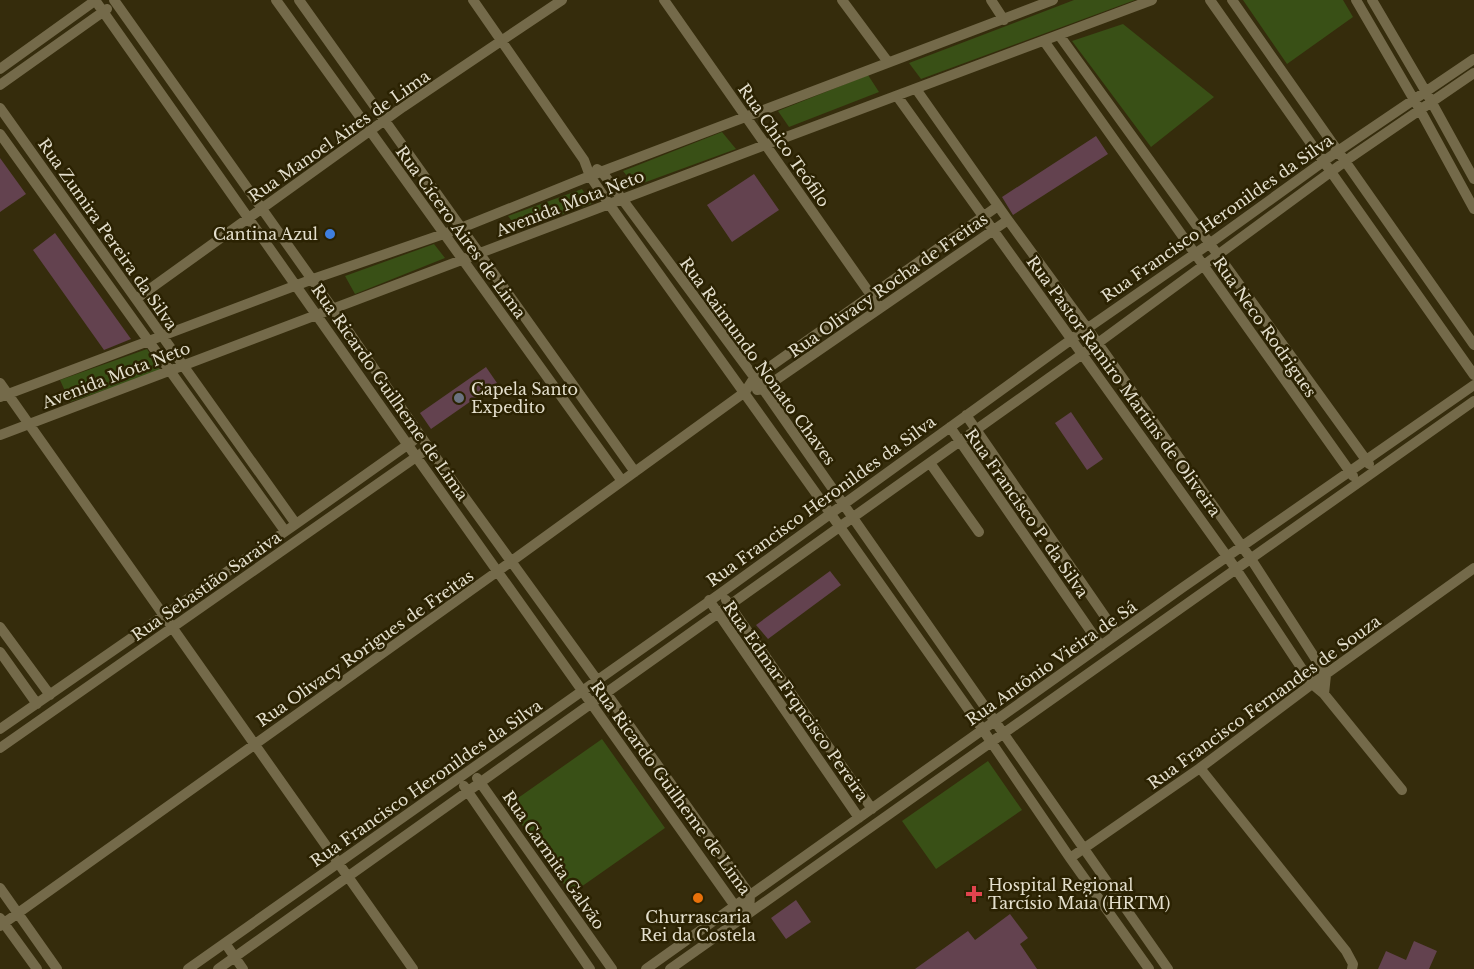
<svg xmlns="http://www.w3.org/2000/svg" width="1474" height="969" font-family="'Libre Baskerville',serif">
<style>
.green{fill:#395016}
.building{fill:#63424f}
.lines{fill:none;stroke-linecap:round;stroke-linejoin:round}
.minor{stroke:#746a4a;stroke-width:10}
.shop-dot{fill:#3f7fe0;stroke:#2b2202;stroke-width:2}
.worship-dot{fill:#6b7280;stroke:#2b2202;stroke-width:2}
.health-dot{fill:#e0444e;stroke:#2b2202;stroke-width:2}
.food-dot{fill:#e8710a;stroke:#2b2202;stroke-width:2}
.labels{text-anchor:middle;stroke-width:5;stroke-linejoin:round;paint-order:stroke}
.street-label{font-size:16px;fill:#e4dfcd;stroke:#2b2202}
.poi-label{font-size:16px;fill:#e4dfcd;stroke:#2b2202;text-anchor:start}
</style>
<rect width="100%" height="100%" fill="#352c0c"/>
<path class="green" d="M 1074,0 L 1135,0 L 921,79 L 909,63 Z
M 1243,0 L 1343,0 L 1353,17 L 1287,64 Z
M 1123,24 L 1214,97 L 1151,147 L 1072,41 Z
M 868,75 L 879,92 L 789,127 L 778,111 Z
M 722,132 L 736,149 L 635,186 L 623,171 Z
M 582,189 L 591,204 L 519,230 L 508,216 Z
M 434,244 L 445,258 L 355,294 L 345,276 Z
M 147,349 L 161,371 L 70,402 L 60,380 Z
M 602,739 L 665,828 L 571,894 L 508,805 Z
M 988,761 L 1022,810 L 936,869 L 902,821 Z"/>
<path class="building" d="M 1096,136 L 1108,154 L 1013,215 L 1002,197 Z
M 0,158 L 26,194 L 0,212 Z
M 754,174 L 779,210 L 732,242 L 707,205 Z
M 55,233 L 131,339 L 104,350 L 33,250 Z
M 486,367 L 497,383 L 431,429 L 420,413 Z
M 1071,412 L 1103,459 L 1087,470 L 1055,423 Z
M 830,571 L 841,585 L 768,639 L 756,625 Z
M 796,900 L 811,922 L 786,939 L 771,918 Z
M 1010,914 L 1028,938 L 1020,944 L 1037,969 L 915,969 L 968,931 L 975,940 Z
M 1414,941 L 1437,951 L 1429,969 L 1378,969 L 1386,951 L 1406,960 Z"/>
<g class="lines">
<path class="minor" d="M 95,0 L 417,458 L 735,906 L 749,913
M 114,0 L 333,309 L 429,448 L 597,680 L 750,895 L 749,913
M 276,0 L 622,481
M 299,0 L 635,472
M 473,0 L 584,160 L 590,176 L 609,204 L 830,513 L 983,730 L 1070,858 L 1149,969
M 664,0 L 880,308
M 842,0 L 888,62
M 991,0 L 1004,20
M 1210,0 L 1474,375
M 1232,0 L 1474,345
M 1356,0 L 1420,110 L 1474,209
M 1372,0 L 1426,92 L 1474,179
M 1059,35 L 1369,464
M 1044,41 L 1353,476
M 0,69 L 96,0
M 0,85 L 107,9
M 916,89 L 1008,220 L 1087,328 L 1251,559 L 1326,675 L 1324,694
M 897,96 L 1236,569 L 1312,684 L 1324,694 L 1402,790
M 0,108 L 296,524
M 0,134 L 285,531
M 597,169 L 602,172 L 763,389 L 1168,969
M 136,299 L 403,107 L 562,0
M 0,383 L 413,969
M 757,390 L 763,389 L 1008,220
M 0,397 L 313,279 L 461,228 L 590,176 L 1053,0
M 966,415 L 1117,634
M 950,427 L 1101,646
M 0,435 L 765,145 L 1152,0
M 930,463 L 979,532
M 709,600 L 859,818
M 726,600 L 872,809
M 0,627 L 50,695
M 0,652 L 37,704
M 0,729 L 296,524 L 413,441
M 0,748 L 429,448
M 1200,768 L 1346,951 L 1353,964 L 1352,969
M 477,778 L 612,969
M 464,786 L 590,969
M 1070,858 L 1200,768 L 1312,684 L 1474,568
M 0,888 L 57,969
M 0,918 L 37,969
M 0,926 L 498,571 L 745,392 L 754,378 L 998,206
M 225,943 L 243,969
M 188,969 L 721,593 L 1072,339 L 1209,244 L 1338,151 L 1474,59
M 218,969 L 1098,343 L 1351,157 L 1474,73
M 646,969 L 1182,588 L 1474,385
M 670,969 L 1474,401"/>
</g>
<circle class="shop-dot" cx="330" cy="234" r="6"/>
<circle class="worship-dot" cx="459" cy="398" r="6"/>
<path class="health-dot" d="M971 885h6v6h6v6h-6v6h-6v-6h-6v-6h6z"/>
<circle class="food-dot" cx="698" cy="898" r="6"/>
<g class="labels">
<g class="street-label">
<text transform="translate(339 136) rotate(-35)" y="6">Rua Manoel Aires de Lima</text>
<text transform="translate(784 145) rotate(55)" y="6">Rua Chico Teófilo</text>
<text transform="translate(570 203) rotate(-21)" y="6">Avenida Mota Neto</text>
<text transform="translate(1217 218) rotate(-35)" y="6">Rua Francisco Heronildes da Silva</text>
<text transform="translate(461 232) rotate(54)" y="6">Rua Cícero Aires de Lima</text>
<text transform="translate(108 234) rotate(55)" y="6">Rua Zumira Pereira da Silva</text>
<text transform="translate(888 285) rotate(-35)" y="6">Rua Olivacy Rocha de Freitas</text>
<text transform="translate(1265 327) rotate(55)" y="6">Rua Neco Rodrigues</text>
<text transform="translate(758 361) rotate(54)" y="6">Rua Raimundo Nonato Chaves</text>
<text transform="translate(116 375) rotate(-21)" y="6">Avenida Mota Neto</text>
<text transform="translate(1124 386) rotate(54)" y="6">Rua Pastor Ramiro Martins de Oliveira</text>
<text transform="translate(390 392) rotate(55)" y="6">Rua Ricardo Guilheme de Lima</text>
<text transform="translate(821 501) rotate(-36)" y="6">Rua Francisco Heronildes da Silva</text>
<text transform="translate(1027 513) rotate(55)" y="6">Rua Francisco P. da Silva</text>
<text transform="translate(206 586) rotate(-35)" y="6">Rua Sebastião Saraiva</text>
<text transform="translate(365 648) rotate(-35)" y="6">Rua Olivacy Rorigues de Freitas</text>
<text transform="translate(1051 663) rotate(-35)" y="6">Rua Antônio Vieira de Sá</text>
<text transform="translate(796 701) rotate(55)" y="6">Rua Edmar Frqncisco Pereira</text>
<text transform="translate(1264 702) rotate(-36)" y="6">Rua Francisco Fernandes de Souza</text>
<text transform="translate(426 783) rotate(-35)" y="6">Rua Francisco Heronildes da Silva</text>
<text transform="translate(671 788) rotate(54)" y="6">Rua Ricardo Guilheme de Lima</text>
<text transform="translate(554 860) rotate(55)" y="6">Rua Carmita Galvão</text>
</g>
<g class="poi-label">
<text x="318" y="240" text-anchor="end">Cantina Azul</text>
<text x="471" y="395">Capela Santo<tspan x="471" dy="18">Expedito</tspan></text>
<text x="988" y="891">Hospital Regional<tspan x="988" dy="18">Tarcísio Maia (HRTM)</tspan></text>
<text x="698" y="923" text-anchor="middle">Churrascaria<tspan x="698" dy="18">Rei da Costela</tspan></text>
</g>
</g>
</svg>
